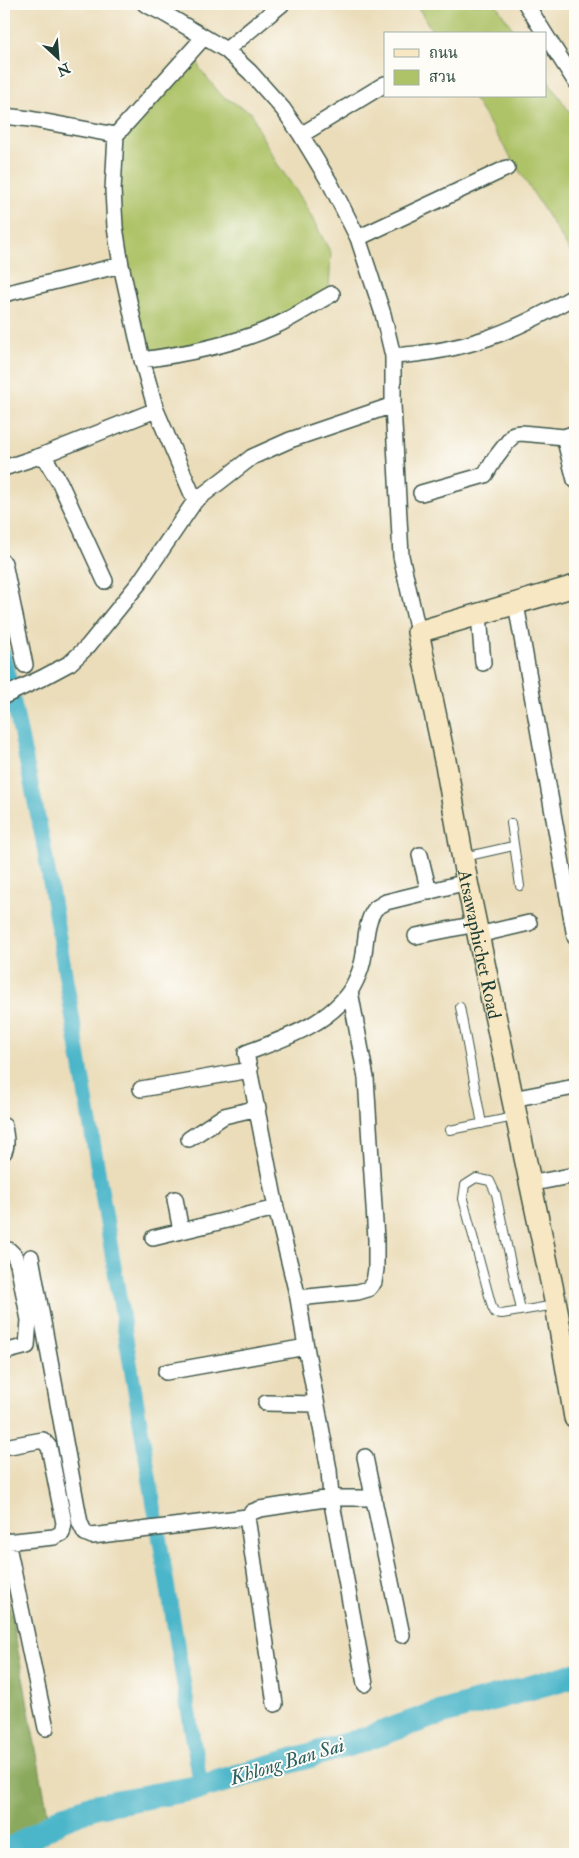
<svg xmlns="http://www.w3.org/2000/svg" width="579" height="1858" font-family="'IM FELL Double Pica','Noto Serif Thai',serif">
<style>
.green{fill:#aec367;stroke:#66804e}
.forest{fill:#8aa95c;stroke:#547348}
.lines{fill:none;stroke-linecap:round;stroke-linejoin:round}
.canal{stroke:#4cb6c9;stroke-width:15}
.river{stroke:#4cb6c9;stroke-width:25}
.lane-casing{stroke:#3e5548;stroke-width:10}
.street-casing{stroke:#3e5548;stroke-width:18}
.secondary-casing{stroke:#3e5548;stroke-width:24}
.lane{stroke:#fff;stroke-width:8}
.street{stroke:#fff;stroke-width:15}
.secondary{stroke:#f7e8c3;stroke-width:21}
.labels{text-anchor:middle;stroke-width:4;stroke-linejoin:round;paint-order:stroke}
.street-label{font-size:19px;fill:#1f3d34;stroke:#fdfcf7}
.water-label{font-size:20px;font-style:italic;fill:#2c6161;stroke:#fdfcf7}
</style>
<rect width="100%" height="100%" fill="#fdfcf7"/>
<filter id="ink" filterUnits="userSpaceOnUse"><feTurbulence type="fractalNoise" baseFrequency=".02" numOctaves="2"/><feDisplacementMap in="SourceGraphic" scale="10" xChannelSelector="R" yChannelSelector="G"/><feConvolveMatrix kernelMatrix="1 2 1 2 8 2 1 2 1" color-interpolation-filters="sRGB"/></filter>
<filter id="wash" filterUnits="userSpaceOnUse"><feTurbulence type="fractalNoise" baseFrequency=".0096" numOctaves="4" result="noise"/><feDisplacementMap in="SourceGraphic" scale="20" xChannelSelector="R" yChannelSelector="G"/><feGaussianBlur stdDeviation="1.12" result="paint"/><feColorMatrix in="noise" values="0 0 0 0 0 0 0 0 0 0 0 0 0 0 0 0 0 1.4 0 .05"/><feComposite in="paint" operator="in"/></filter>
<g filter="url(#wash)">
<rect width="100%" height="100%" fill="#ebddba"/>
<path class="green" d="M 416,4 L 496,4 L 516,34 L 434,34 Z
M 196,56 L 200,69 L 222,96 L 252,113 L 259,131 L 278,165 L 300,196 L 331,253 L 329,290 L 272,321 L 232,336 L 146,355 L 125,258 L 108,139 Z
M 545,76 L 575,120 L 575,259 L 472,96 L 545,96 Z"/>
<path class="forest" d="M 4,1574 L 48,1815 L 4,1842 Z"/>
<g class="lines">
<path class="canal" d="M 4,655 L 43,841 L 201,1787"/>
<path class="river" d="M 4,1854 L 61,1819 L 95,1806 L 201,1787 L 360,1741 L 427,1717 L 575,1675"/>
</g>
</g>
<g filter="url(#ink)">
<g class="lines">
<defs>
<path id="lane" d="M 511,823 L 520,886
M 464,857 L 513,846
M 460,1007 L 482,1124
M 450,1130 L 514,1117
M 521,1310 L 496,1194 L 490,1181 L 476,1178 L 465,1185 L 463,1199 L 492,1307 L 495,1313 L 502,1314 L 555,1305"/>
<path id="street" d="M 145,4 L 165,14 L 226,50 L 250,72 L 283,109 L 301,135 L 330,183 L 358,238 L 383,314 L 393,356 L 393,405 L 401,556 L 418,632
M 526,4 L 545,34
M 545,34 L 575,81
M 226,50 L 282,4
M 4,116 L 30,119 L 116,135 L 113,190 L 115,227 L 121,265 L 142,360 L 156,410 L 195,501
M 116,135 L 204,37
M 301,135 L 385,84
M 358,238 L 507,168
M 4,294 L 121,265
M 393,356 C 464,352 514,332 575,296
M 142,360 C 186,354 234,345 275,326 C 295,317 313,304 332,294
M 564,437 L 575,480
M 43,455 L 60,483 L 105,581
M 4,468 L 43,455 L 156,410
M 421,493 L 485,475 L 496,457 L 514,434 L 521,433 L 564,437 L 575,433
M 4,563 L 25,665
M 516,604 L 575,937
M 479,615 L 483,663
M 4,696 L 42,678 L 70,663 L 88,646 L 139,583 L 195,501 L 252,457 L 290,440 L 393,405
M 420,855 L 429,892
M 478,935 L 529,923
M 416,936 L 476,924
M 141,1089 L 250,1070
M 512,1099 L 575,1087
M 4,1126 C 5,1134 8,1144 4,1152
M 189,1139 L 224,1116 L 258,1108
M 529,1184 L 575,1175
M 175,1199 L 181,1231
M 153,1238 L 276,1208
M 4,1250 L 9,1250 L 14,1255 L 18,1264 L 29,1320 L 27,1346 L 4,1352
M 31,1257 L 80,1523 L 85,1533 L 92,1536 L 247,1517
M 298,1298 L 358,1292 L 368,1289 L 374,1282 L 376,1269 L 376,1239 L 366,1078 L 350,991
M 166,1372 L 306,1347
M 266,1403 L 316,1404
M 4,1447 L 43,1440 L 49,1447 L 64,1523 L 62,1533 L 54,1537 L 4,1542
M 365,1457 L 402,1635
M 7,1541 L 46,1728
M 365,1684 L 331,1498 L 374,1498
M 275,1704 L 247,1517 L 252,1512 L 260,1509 L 331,1498 L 329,1470 L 306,1347 L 298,1298 L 276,1208 L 246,1053 C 283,1039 330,1024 352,988 C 357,979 361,970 363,960 C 366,945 365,920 376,908 C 379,906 383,904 386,902 L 467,882"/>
<g id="secondary">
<path id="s1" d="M 575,586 L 418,632 L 447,770 L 467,882 L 556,1305 L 575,1418"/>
</g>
</defs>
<use href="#lane" class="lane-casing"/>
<use href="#street" class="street-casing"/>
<use href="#secondary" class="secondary-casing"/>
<use href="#lane" class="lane"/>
<use href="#street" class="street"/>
<use href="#secondary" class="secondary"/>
</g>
</g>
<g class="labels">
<g class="street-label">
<text dy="7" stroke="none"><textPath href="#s1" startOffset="482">Atsawaphichet Road</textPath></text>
</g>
<g class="water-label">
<text transform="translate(287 1761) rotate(-17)" y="7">Khlong Ban Sai</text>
</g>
</g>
<rect width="579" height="1858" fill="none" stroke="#fdfcf7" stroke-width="20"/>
<rect x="384" y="32" width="162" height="65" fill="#fdfcf7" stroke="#a4b0a9"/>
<rect x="394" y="49" width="25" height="8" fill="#f7e8c3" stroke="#a4b0a9"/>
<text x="429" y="58" font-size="15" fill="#1f3d34">ถนน</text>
<rect x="394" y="70" width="25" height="15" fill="#aec367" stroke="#a4b0a9"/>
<text x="429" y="82" font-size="15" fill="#1f3d34">สวน</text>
<g transform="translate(58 58) rotate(154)" stroke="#fdfcf7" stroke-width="4" paint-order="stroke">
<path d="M0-4L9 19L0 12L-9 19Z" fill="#1f3d34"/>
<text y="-8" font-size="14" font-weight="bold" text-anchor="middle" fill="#1f3d34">N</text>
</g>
</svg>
